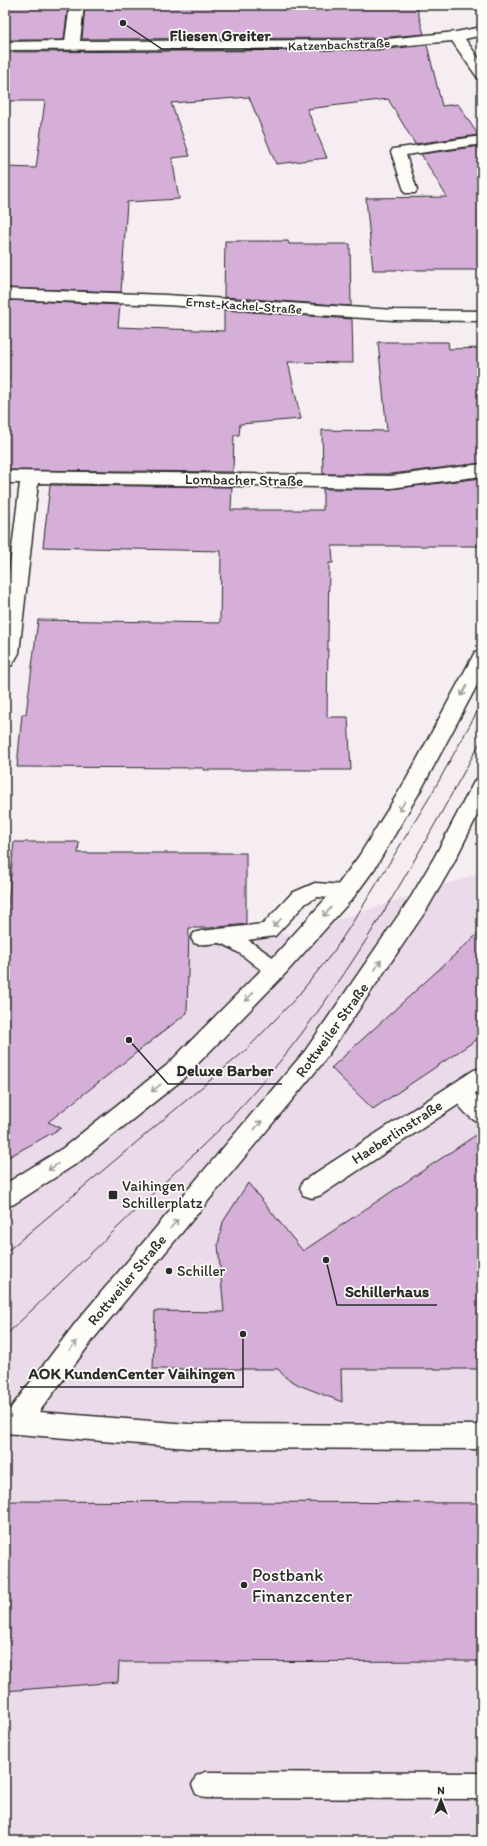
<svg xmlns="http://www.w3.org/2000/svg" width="487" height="1846" font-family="Itim,sans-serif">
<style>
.built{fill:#ebdaea}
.building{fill:#d5afd8;stroke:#2b2b2b}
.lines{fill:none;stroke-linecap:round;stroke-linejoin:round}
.service-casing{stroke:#2b2b2b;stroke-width:3}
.minor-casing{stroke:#2b2b2b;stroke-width:3}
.secondary-casing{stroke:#2b2b2b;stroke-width:3}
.service{fill:#fdfcf7;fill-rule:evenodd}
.minor{fill:#fdfcf7;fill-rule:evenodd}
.secondary{fill:#fdfcf7;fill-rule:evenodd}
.tram{stroke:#2b2b2b;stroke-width:1}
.oneway{stroke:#9e9e9b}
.poi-dot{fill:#2b2b2b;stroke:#fdfcf7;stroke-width:1.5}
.labels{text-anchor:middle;stroke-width:3.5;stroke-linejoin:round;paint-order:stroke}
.far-street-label{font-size:13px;fill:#2b2b2b;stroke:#fdfcf7}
.street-label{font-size:15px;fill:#2b2b2b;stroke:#fdfcf7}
.poi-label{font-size:15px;fill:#2b2b2b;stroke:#fdfcf7;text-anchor:start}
.near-poi-label{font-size:18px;fill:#2b2b2b;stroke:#fdfcf7;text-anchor:start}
.leader{fill:none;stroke:#2b2b2b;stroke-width:1.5}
.callout-dot{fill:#2b2b2b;stroke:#fdfcf7;stroke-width:1.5}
.callout-label{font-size:16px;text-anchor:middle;font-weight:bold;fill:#2b2b2b;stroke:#fdfcf7;stroke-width:3.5;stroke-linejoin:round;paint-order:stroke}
</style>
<rect width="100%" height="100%" fill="#f5edf1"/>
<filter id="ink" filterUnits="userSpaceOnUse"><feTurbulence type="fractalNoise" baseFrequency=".025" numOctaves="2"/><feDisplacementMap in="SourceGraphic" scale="8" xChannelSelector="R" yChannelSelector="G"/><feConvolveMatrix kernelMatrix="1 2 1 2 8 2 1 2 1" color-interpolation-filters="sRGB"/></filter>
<g filter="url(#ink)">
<path class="built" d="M 482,865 L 482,1841 L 5,1841 L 5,943 L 112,935 L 294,934 L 477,874 Z"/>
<path class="building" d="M 5,5 L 68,5 L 64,40 L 5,40 Z
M 85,5 L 416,5 L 424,34 L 378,38 L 82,39 Z
M 427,45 L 442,106 L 458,104 L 478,135 L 415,144 L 388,99 L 307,109 L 327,158 L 276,164 L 249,97 L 171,103 L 190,156 L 172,158 L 179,199 L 127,202 L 121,292 L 5,288 L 5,167 L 36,168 L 45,101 L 5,101 L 5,52 L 378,50 Z
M 482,146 L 482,270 L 373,270 L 366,198 L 447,197 L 421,154 Z
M 225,241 L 288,241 L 289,244 L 350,244 L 351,306 L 224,297 Z
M 5,300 L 120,305 L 118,327 L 224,331 L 224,310 L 352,319 L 353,363 L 288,362 L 301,419 L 240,424 L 239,435 L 234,435 L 233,472 L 5,470 Z
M 378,342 L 448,342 L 449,349 L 482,348 L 482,463 L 391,474 L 323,474 L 322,430 L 387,431 Z
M 482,478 L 482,546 L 332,546 L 333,563 L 329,563 L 327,717 L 348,717 L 351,770 L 204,770 L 204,768 L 17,767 L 22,714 L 26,714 L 38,620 L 220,623 L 221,551 L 43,547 L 50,485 L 232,487 L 231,510 L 323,510 L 323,489 L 391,489 Z
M 14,842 L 79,842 L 78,853 L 246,853 L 246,924 L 210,928 L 189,928 L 187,1013 L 48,1122 L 61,1128 L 5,1159 L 5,936 Z
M 482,930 L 482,1036 L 373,1109 L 331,1068 Z
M 482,1131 L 482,1369 L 341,1369 L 342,1402 L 299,1385 L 285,1377 L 278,1369 L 153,1369 L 155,1311 L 224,1312 L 218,1245 L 223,1222 L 248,1183 L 303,1251 Z
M 5,1501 L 482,1503 L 482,1661 L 119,1662 L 118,1682 L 5,1691 Z"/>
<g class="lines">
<defs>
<path id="service" d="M 482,136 L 482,144 L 406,155 L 417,190 L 415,193 L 405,193 L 391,152 L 393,149 Z
M 315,883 L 345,885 L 352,887 L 354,892 L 352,897 L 345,899 L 317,897 L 306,903 L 275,936 L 248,940 L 283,964 L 286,969 L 283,974 C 267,980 252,961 239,953 C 234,950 225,944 219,943 C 210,943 203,946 194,943 L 191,938 L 194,933 L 201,931 L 263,924 L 292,893 Z
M 460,1083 L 467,1085 L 482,1102 L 482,1124 C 469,1120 456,1103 450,1091 L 453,1085 Z
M 205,1772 L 482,1773 L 482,1799 L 205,1798 L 196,1794 L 192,1785 L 196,1776 Z"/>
<path id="minor" d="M 70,5 L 84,5 L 80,41 L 378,40 L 456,32 L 482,27 L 482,35 L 465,39 L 482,63 L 482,78 L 477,77 L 452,41 L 378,48 L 5,50 L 5,42 L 65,41 Z
M 5,289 L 166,295 L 394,310 L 482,311 L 482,321 L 394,320 L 166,305 L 5,299 Z
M 482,464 L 482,476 L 391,488 L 38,483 L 19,653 L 12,665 L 5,667 L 5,606 L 20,483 L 5,483 L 5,471 L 391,476 Z
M 482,1068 L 482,1089 L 321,1195 L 312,1198 L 303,1195 L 300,1188 L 303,1181 L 474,1070 Z"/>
<path id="secondary" d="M 482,650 L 482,676 L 422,788 L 375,868 L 353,898 L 284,975 L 182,1080 L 79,1162 L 14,1204 L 5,1207 L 5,1184 L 63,1148 L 166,1066 L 268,963 L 337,886 L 359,856 L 406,780 L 475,652 Z
M 482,777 L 482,806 L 453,864 L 427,909 L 321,1065 L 95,1337 L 39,1412 L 188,1424 L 482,1425 L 482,1449 L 188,1448 L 5,1433 L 5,1409 L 10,1409 L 77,1321 L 305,1051 L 411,897 L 435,856 L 475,780 Z"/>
</defs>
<use href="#service" class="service-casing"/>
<use href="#minor" class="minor-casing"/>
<use href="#secondary" class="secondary-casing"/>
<use href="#service" class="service"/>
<use href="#minor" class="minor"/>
<use href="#secondary" class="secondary"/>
<path class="tram" d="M 5,1253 L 246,1050 L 296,998 L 334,951 L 363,906 L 431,795 L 482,703
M 5,1336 L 226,1123 C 333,1011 408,874 482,739"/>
</g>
<defs><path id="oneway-shaft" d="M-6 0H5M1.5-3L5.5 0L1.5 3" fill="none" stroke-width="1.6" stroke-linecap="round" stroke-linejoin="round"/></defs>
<g class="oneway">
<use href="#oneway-shaft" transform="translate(464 691) rotate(118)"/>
<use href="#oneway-shaft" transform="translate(402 806) rotate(122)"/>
<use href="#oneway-shaft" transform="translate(327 912) rotate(132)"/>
<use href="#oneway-shaft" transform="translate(277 923) rotate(135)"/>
<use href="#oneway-shaft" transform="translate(378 965) rotate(-57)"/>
<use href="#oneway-shaft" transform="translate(249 997) rotate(134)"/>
<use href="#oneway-shaft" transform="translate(156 1088) rotate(142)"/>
<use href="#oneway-shaft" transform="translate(258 1125) rotate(-51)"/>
<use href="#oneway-shaft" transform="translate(53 1167) rotate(147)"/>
<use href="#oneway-shaft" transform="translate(174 1224) rotate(-50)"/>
<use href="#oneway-shaft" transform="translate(73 1346) rotate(-53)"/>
</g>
</g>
<g class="poi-dot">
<rect x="108" y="1190" width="10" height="10" rx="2"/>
<circle cx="169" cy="1271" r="4"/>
<circle cx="244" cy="1585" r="4"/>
</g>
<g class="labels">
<g class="far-street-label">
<text transform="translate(339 44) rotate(-2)" y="5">Katzenbachstraße</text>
<text transform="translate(244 305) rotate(4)" y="5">Ernst-Kachel-Straße</text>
</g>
<g class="street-label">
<text transform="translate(244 480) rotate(1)" y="5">Lombacher Straße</text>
<text transform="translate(332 1030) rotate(-54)" y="5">Rottweiler Straße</text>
<text transform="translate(397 1132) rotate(-33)" y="5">Haeberlinstraße</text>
<text transform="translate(127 1280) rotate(-50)" y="5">Rottweiler Straße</text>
</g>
<g class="poi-label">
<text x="122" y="1191">Vaihingen<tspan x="122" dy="17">Schillerplatz</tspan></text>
<text x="177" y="1276">Schiller</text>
</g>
<g class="near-poi-label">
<text x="252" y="1581">Postbank<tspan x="252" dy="21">Finanzcenter</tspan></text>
</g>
</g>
<path class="leader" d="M123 23L162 49H279M129 1040L168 1084H282M326 1260L337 1305H437M243 1334L243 1387H20"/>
<g class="callout-dot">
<circle cx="123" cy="23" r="4"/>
<circle cx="129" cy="1040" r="4"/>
<circle cx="326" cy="1260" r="4"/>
<circle cx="243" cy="1334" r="4"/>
</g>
<g class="callout-label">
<text x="220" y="41">Fliesen Greiter</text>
<text x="225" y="1076">Deluxe Barber</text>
<text x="387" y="1297">Schillerhaus</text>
<text x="132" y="1379">AOK KundenCenter Vaihingen</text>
</g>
<rect width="487" height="1846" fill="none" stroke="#fdfcf7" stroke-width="20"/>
<rect x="10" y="10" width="467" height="1826" fill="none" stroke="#2b2b2b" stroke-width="1.5" filter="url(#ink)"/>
<g transform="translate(441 1800)" stroke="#fdfcf7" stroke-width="3" paint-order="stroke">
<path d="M0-3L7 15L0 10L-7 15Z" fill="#2b2b2b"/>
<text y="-6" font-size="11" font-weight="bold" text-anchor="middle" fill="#2b2b2b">N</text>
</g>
</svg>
